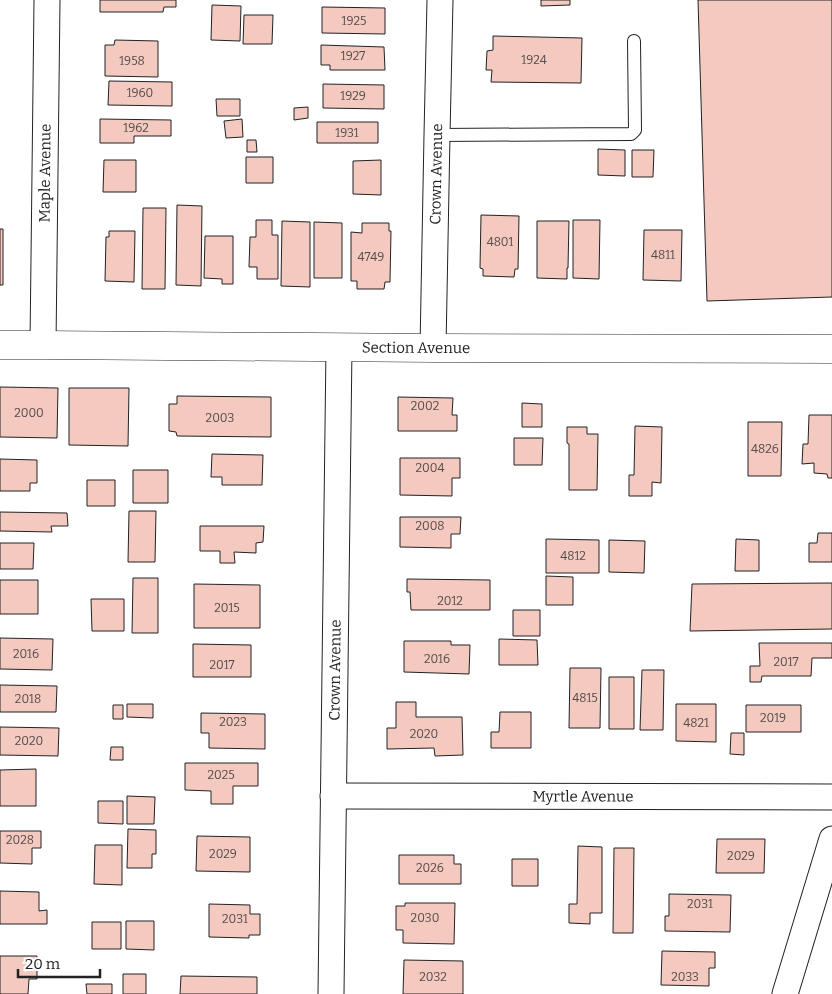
<svg xmlns="http://www.w3.org/2000/svg" width="832" height="994" font-family="Bitter,serif">
<style>
.building{fill:#f3c9c0;stroke:#222}
.lines{fill:none;stroke-linecap:round;stroke-linejoin:round}
.lane-casing{stroke:#222;stroke-width:14}
.street-casing{stroke:#222;stroke-width:27}
.secondary-casing{stroke:#222;stroke-width:29}
.lane{stroke:#fff;stroke-width:12}
.street{stroke:#fff;stroke-width:25}
.secondary{stroke:#fff;stroke-width:28}
.labels{text-anchor:middle;stroke-width:4;stroke-linejoin:round;paint-order:stroke}
.number-label{font-size:12px;fill:#564c4a}
.street-label{font-size:15px;fill:#222;stroke:#fff}
</style>
<rect width="100%" height="100%" fill="#fff"/>
<path class="building" d="M 100,0 L 176,0 L 176,7 L 164,7 L 163,12 L 100,12 Z
M 541,0 L 570,0 L 570,5 L 541,6 Z
M 698,0 L 832,0 L 832,297 L 707,301 Z
M 212,5 L 241,6 L 240,41 L 211,40 Z
M 322,7 L 385,8 L 385,34 L 322,33 Z
M 244,15 L 273,15 L 272,44 L 243,44 Z
M 493,36 L 582,38 L 581,83 L 491,82 L 492,70 L 486,70 L 487,51 L 493,50 Z
M 115,40 L 158,41 L 158,77 L 105,76 L 105,45 L 114,45 Z
M 321,45 L 384,47 L 385,70 L 330,70 L 330,65 L 321,65 Z
M 109,81 L 172,82 L 172,106 L 108,105 Z
M 323,84 L 384,85 L 384,109 L 323,108 Z
M 216,99 L 240,99 L 240,116 L 217,116 Z
M 308,107 L 308,118 L 294,120 L 294,108 Z
M 100,119 L 171,120 L 171,136 L 134,136 L 134,143 L 100,143 Z
M 242,119 L 243,137 L 226,138 L 224,121 Z
M 317,122 L 378,122 L 378,143 L 317,143 Z
M 247,140 L 256,140 L 257,152 L 247,152 Z
M 598,149 L 625,150 L 625,176 L 598,175 Z
M 632,150 L 654,150 L 653,177 L 632,177 Z
M 246,157 L 273,157 L 273,183 L 246,183 Z
M 104,160 L 136,160 L 136,192 L 103,192 Z
M 381,160 L 381,195 L 353,194 L 353,161 Z
M 177,205 L 202,206 L 201,286 L 176,285 Z
M 143,208 L 166,208 L 165,289 L 142,289 Z
M 481,215 L 519,216 L 518,269 L 515,269 L 514,277 L 483,276 L 483,269 L 480,268 Z
M 256,220 L 272,220 L 272,235 L 278,235 L 278,279 L 257,279 L 257,267 L 249,267 L 250,237 L 256,237 Z
M 573,220 L 600,220 L 599,279 L 573,278 Z
M 282,221 L 310,222 L 310,287 L 281,286 Z
M 537,221 L 569,221 L 568,268 L 567,268 L 567,279 L 537,278 Z
M 314,222 L 342,223 L 342,278 L 314,278 Z
M 362,223 L 389,223 L 389,231 L 391,231 L 390,282 L 385,282 L 384,289 L 357,289 L 357,281 L 351,281 L 351,232 L 362,233 Z
M 0,229 L 3,229 L 3,285 L 0,285 Z
M 644,230 L 682,230 L 681,281 L 643,280 Z
M 109,231 L 135,231 L 134,282 L 105,281 L 106,237 L 109,237 Z
M 205,236 L 233,236 L 233,284 L 222,284 L 222,279 L 204,278 Z
M 0,387 L 58,388 L 57,438 L 0,437 Z
M 69,388 L 129,388 L 128,446 L 69,445 Z
M 177,396 L 271,397 L 271,437 L 177,436 L 176,432 L 169,431 L 169,404 L 177,404 Z
M 398,397 L 453,398 L 452,415 L 457,415 L 457,431 L 398,431 Z
M 522,403 L 542,404 L 542,427 L 522,427 Z
M 809,415 L 832,415 L 832,478 L 828,478 L 827,474 L 814,473 L 814,463 L 802,464 L 803,444 L 808,444 Z
M 748,422 L 782,422 L 781,476 L 748,476 Z
M 635,426 L 662,427 L 661,483 L 652,482 L 652,496 L 629,496 L 629,475 L 634,475 Z
M 567,427 L 587,427 L 587,434 L 598,434 L 597,490 L 569,490 L 569,444 L 567,443 Z
M 514,438 L 543,438 L 542,465 L 514,465 Z
M 212,454 L 263,455 L 262,485 L 222,485 L 222,477 L 211,477 Z
M 400,458 L 460,458 L 460,478 L 452,478 L 452,496 L 400,495 Z
M 0,459 L 37,460 L 37,483 L 30,483 L 30,491 L 0,491 Z
M 133,470 L 168,470 L 168,503 L 133,503 Z
M 87,480 L 115,480 L 115,506 L 87,506 Z
M 129,511 L 156,511 L 155,562 L 128,562 Z
M 0,512 L 67,513 L 68,526 L 51,526 L 52,532 L 0,531 Z
M 400,517 L 461,517 L 460,534 L 451,534 L 451,548 L 400,547 Z
M 200,526 L 264,526 L 263,542 L 256,543 L 256,553 L 234,552 L 235,563 L 220,563 L 220,551 L 200,551 Z
M 818,533 L 832,533 L 832,562 L 809,562 L 809,543 L 817,543 Z
M 546,539 L 599,540 L 599,573 L 546,573 Z
M 736,539 L 759,540 L 759,571 L 735,571 Z
M 609,540 L 645,541 L 644,573 L 609,572 Z
M 0,543 L 34,543 L 33,569 L 0,569 Z
M 546,576 L 573,577 L 573,605 L 546,605 Z
M 133,578 L 158,578 L 158,633 L 132,633 Z
M 407,579 L 490,580 L 490,610 L 411,610 L 410,592 L 407,592 Z
M 0,580 L 38,580 L 38,614 L 0,614 Z
M 832,583 L 832,629 L 690,631 L 692,584 Z
M 194,584 L 260,585 L 260,628 L 194,628 Z
M 91,599 L 124,599 L 124,631 L 92,631 Z
M 513,610 L 540,610 L 540,636 L 513,636 Z
M 0,638 L 53,639 L 52,670 L 0,669 Z
M 499,639 L 537,640 L 538,665 L 499,665 Z
M 404,641 L 451,641 L 451,645 L 470,645 L 469,674 L 404,672 Z
M 759,643 L 832,643 L 832,658 L 812,658 L 811,676 L 762,676 L 761,682 L 750,682 L 750,666 L 760,666 Z
M 193,644 L 251,645 L 251,677 L 193,677 Z
M 570,668 L 601,668 L 600,728 L 569,728 Z
M 642,670 L 664,670 L 663,730 L 640,730 Z
M 609,677 L 634,677 L 634,729 L 609,729 Z
M 0,685 L 57,686 L 56,712 L 0,712 Z
M 396,702 L 416,702 L 416,717 L 462,717 L 463,755 L 435,756 L 434,748 L 387,749 L 387,728 L 396,728 Z
M 127,704 L 153,704 L 153,718 L 127,717 Z
M 676,704 L 716,704 L 716,742 L 676,741 Z
M 113,705 L 123,705 L 123,719 L 113,719 Z
M 746,705 L 801,705 L 801,732 L 746,732 Z
M 500,712 L 531,712 L 531,748 L 491,748 L 491,732 L 499,732 Z
M 201,713 L 265,714 L 265,749 L 209,748 L 209,733 L 201,733 Z
M 0,727 L 59,728 L 58,756 L 0,755 Z
M 731,733 L 744,733 L 744,755 L 730,754 Z
M 111,747 L 123,747 L 123,760 L 110,760 Z
M 185,763 L 258,763 L 258,786 L 233,786 L 233,804 L 211,804 L 211,791 L 185,790 Z
M 36,769 L 36,806 L 0,806 L 0,770 Z
M 127,796 L 155,797 L 154,824 L 127,824 Z
M 98,801 L 123,801 L 123,824 L 98,823 Z
M 128,829 L 156,830 L 156,854 L 152,854 L 152,868 L 127,868 Z
M 0,831 L 41,831 L 41,848 L 32,848 L 32,864 L 0,863 Z
M 197,836 L 250,837 L 250,872 L 196,871 Z
M 717,839 L 765,839 L 764,873 L 716,873 Z
M 95,845 L 122,845 L 122,885 L 94,884 Z
M 578,846 L 602,847 L 602,913 L 590,913 L 590,924 L 569,923 L 569,904 L 577,904 Z
M 614,848 L 634,848 L 633,933 L 613,933 Z
M 399,855 L 454,855 L 454,864 L 461,864 L 461,884 L 399,884 Z
M 512,859 L 538,859 L 538,886 L 512,886 Z
M 0,891 L 39,892 L 39,911 L 47,910 L 47,924 L 0,924 Z
M 669,894 L 731,895 L 730,932 L 665,931 L 665,916 L 669,916 Z
M 405,903 L 455,903 L 454,944 L 403,943 L 403,930 L 396,930 L 396,906 L 405,906 Z
M 209,904 L 250,905 L 250,914 L 260,914 L 260,935 L 249,935 L 249,938 L 209,937 Z
M 126,921 L 154,921 L 154,950 L 126,949 Z
M 92,922 L 121,922 L 121,949 L 92,949 Z
M 662,951 L 715,952 L 715,968 L 709,968 L 709,986 L 661,985 Z
M 0,956 L 37,956 L 37,979 L 29,979 L 28,994 L 0,994 Z
M 404,960 L 463,961 L 463,994 L 403,994 Z
M 123,974 L 146,974 L 146,994 L 123,994 Z
M 181,976 L 257,977 L 257,994 L 180,994 Z
M 86,984 L 112,984 L 112,994 L 87,994 Z"/>
<g class="lines">
<defs>
<path id="lane" d="M 437,135 L 631,134 L 635,130 L 634,41"/>
<g id="street">
<path id="s1" d="M 43,345 L 47,0"/>
<path id="s2" d="M 433,348 L 437,135 L 440,0"/>
<path id="s3" d="M 333,796 L 832,797"/>
<path id="s4" d="M 331,994 L 339,347"/>
<path d="M 785,994 L 832,839"/>
</g>
<g id="secondary">
<path id="s5" d="M 0,345 L 43,345 L 433,348 L 832,349"/>
</g>
</defs>
<use href="#lane" class="lane-casing"/>
<use href="#street" class="street-casing"/>
<use href="#secondary" class="secondary-casing"/>
<use href="#lane" class="lane"/>
<use href="#street" class="street"/>
<use href="#secondary" class="secondary"/>
</g>
<g class="labels">
<g class="number-label">
<text x="354" y="25">1925</text>
<text x="353" y="60">1927</text>
<text x="534" y="64">1924</text>
<text x="132" y="65">1958</text>
<text x="140" y="97">1960</text>
<text x="353" y="100">1929</text>
<text x="136" y="132">1962</text>
<text x="347" y="137">1931</text>
<text x="500" y="246">4801</text>
<text x="663" y="259">4811</text>
<text x="371" y="261">4749</text>
<text x="425" y="410">2002</text>
<text x="29" y="417">2000</text>
<text x="220" y="422">2003</text>
<text x="765" y="453">4826</text>
<text x="430" y="472">2004</text>
<text x="430" y="530">2008</text>
<text x="573" y="560">4812</text>
<text x="450" y="605">2012</text>
<text x="227" y="612">2015</text>
<text x="26" y="658">2016</text>
<text x="437" y="663">2016</text>
<text x="786" y="666">2017</text>
<text x="222" y="669">2017</text>
<text x="585" y="702">4815</text>
<text x="28" y="703">2018</text>
<text x="773" y="722">2019</text>
<text x="233" y="726">2023</text>
<text x="696" y="727">4821</text>
<text x="424" y="738">2020</text>
<text x="29" y="745">2020</text>
<text x="221" y="779">2025</text>
<text x="20" y="844">2028</text>
<text x="223" y="858">2029</text>
<text x="741" y="860">2029</text>
<text x="430" y="872">2026</text>
<text x="700" y="908">2031</text>
<text x="425" y="922">2030</text>
<text x="235" y="923">2031</text>
<text x="433" y="981">2032</text>
<text x="685" y="981">2033</text>
</g>
<g class="street-label">
<text dy="5" stroke="none"><textPath href="#s1" startOffset="172">Maple Avenue</textPath></text>
<text dy="5" stroke="none"><textPath href="#s2" startOffset="174">Crown Avenue</textPath></text>
<text dy="5" stroke="none"><textPath href="#s5" startOffset="416">Section Avenue</textPath></text>
<text dy="5" stroke="none"><textPath href="#s4" startOffset="324">Crown Avenue</textPath></text>
<text dy="5" stroke="none"><textPath href="#s3" startOffset="250">Myrtle Avenue</textPath></text>
</g>
</g>
<path d="M18 969v8h82v-8" fill="none" stroke="#222222" stroke-width="2.5"/>
<text x="25" y="969" font-size="15" fill="#222222" stroke="#ffffff" stroke-width="4" paint-order="stroke">20 m</text>
</svg>
